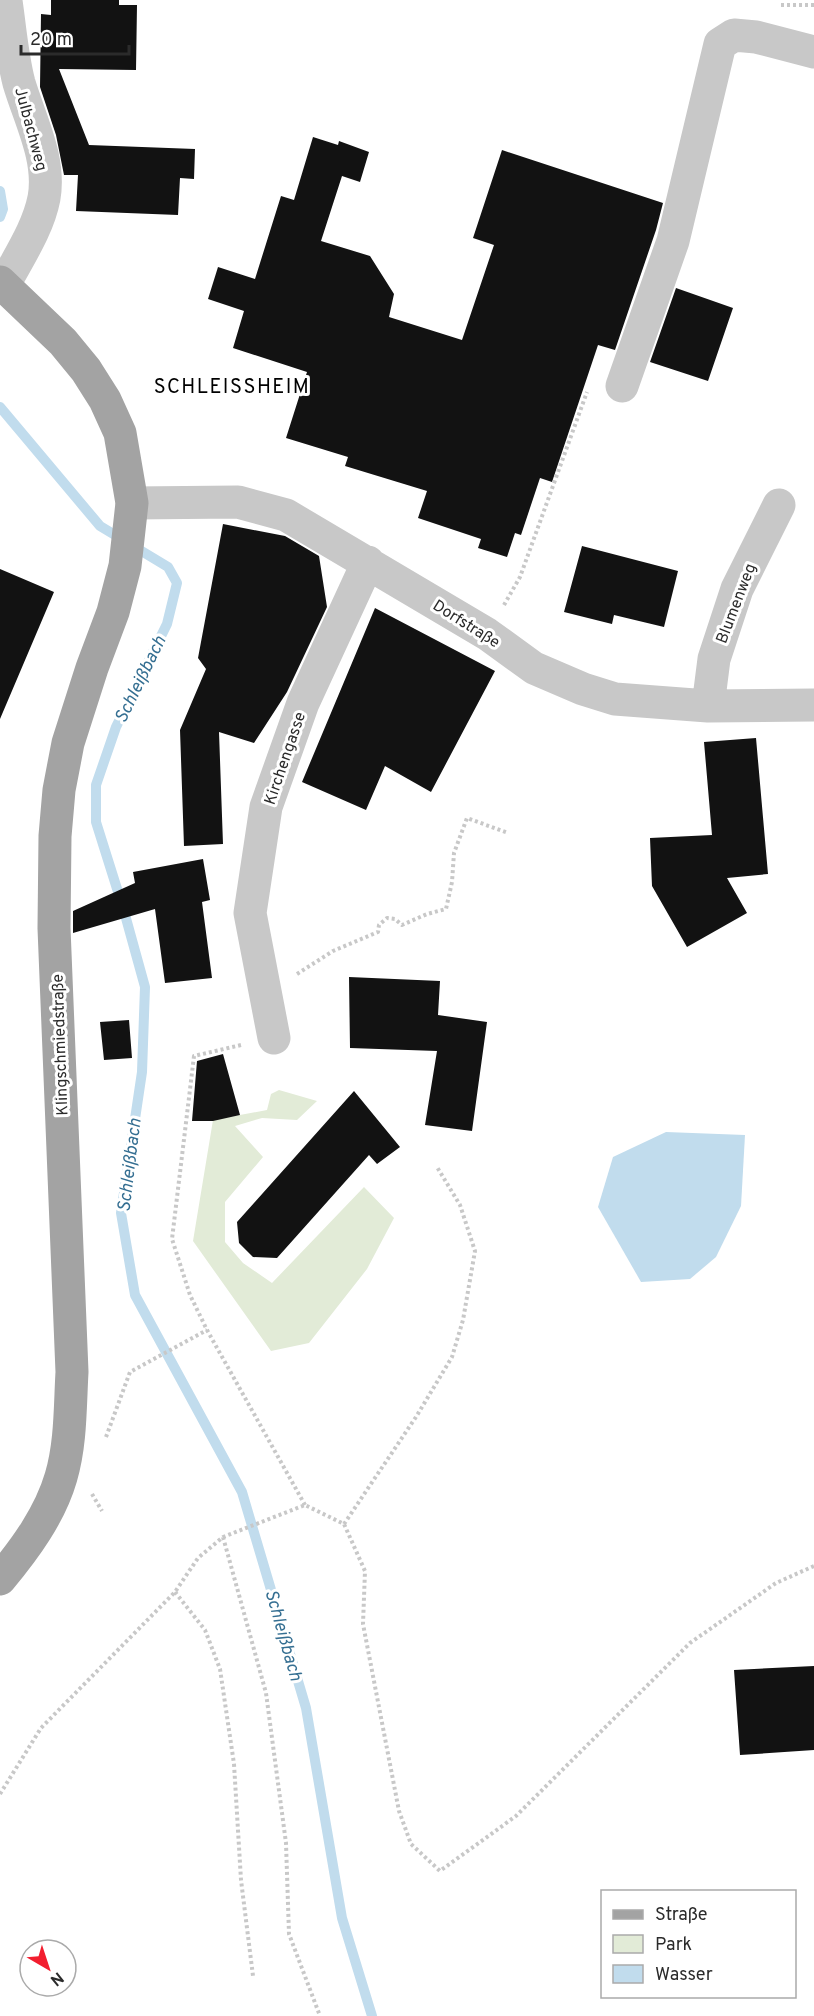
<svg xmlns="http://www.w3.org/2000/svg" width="814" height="2016" font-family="Overpass,sans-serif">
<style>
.green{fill:#e2ebd7}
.water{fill:#c1dced}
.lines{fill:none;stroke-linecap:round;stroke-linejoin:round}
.stream{stroke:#c1dced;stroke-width:10}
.building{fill:#121212}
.path{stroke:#c8c8c8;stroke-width:4;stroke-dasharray:3 3;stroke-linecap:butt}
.minor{stroke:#c8c8c8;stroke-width:33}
.major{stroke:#a3a3a3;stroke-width:33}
.labels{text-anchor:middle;stroke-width:6;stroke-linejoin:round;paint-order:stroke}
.street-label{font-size:16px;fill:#2b2b2b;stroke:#fff}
.water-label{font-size:18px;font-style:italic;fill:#356f92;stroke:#fff}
.quarter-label{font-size:20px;letter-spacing:1.5px;fill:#000;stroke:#fff}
</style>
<rect width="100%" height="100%" fill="#fff"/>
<path class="green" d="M 279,1090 L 317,1101 L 297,1120 L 262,1118 L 235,1126 L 263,1157 L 225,1202 L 225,1242 L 243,1263 L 272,1283 L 364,1187 L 394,1218 L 367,1269 L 309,1343 L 271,1351 L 193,1241 L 213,1120 L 267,1110 L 271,1094 Z"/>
<path class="water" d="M 666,1132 L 745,1135 L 741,1206 L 716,1257 L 690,1279 L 641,1282 L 598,1207 L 613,1157 Z"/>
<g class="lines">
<path class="stream" d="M 0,191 L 3,209 L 0,217
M 0,407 L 100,526 L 168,567 L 177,583 L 167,624 L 116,727 L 96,785 L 96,822 L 124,911 L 145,987 L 142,1072 L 121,1213 L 135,1295 L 242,1492 L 306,1708 L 342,1918 L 372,2016"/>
</g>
<path class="building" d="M 51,0 L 119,0 L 119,5 L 137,5 L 136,70 L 59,69 L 89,145 L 195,149 L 194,179 L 180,178 L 178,215 L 76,211 L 78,175 L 64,175 L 56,135 L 40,87 L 41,14 L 51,15 Z
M 313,137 L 338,145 L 339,141 L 369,152 L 360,182 L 342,176 L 321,241 L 370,256 L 394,294 L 389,317 L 462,340 L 494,245 L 473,238 L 502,150 L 663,203 L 656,230 L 615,350 L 598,345 L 552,482 L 540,478 L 521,535 L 515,533 L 507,557 L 478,548 L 481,539 L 418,518 L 427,491 L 345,466 L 348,457 L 286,438 L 307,372 L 233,348 L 244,311 L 208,299 L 218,267 L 255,279 L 281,196 L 294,200 Z
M 676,288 L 733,308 L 708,381 L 650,362 Z
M 223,524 L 285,536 L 319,556 L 327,607 L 287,692 L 254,743 L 219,732 L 223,844 L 184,846 L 180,730 L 206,669 L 198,658 Z
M 582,546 L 678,571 L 664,627 L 614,615 L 612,624 L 564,612 Z
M 0,569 L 54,592 L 0,719 Z
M 375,608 L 495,671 L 431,792 L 385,766 L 366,810 L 302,782 Z
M 756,738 L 768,874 L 727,878 L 747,913 L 687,947 L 652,886 L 650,838 L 712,835 L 704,742 Z
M 203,859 L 210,900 L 202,902 L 212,978 L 165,983 L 155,909 L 73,933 L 73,911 L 135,883 L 133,872 Z
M 349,977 L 440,981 L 438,1015 L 487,1022 L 472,1131 L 425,1125 L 437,1051 L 350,1048 Z
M 129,1020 L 132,1058 L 104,1060 L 100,1022 Z
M 223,1054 L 240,1115 L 213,1121 L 192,1121 L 197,1061 Z
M 354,1091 L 400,1147 L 377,1164 L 369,1155 L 277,1258 L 253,1257 L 239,1243 L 237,1222 Z
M 814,1666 L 814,1750 L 740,1755 L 734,1670 Z"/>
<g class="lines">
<path class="path" d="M 781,5 L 814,5
M 504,605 L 520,577 L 587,392
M 297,974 L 333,951 L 378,932 L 379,925 L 387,918 L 395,919 L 402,925 L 427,914 L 446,909 L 452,882 L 454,853 L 467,818 L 508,833
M 241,1045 L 194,1056 L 172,1239 L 190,1295 L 207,1330 L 305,1505
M 106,1437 L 130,1372 L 207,1330
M 92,1494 L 102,1511
M 344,1524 L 416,1417 L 452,1357 L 463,1320 L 475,1251 L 460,1205 L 437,1167
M 223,1537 L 266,1693 L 286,1843 L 289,1934 L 320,2016
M 175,1592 L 205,1630 L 220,1669 L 234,1764 L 241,1880 L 253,1976
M 0,1794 L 41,1728 L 175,1592 L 198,1558 L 223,1537 L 305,1505 L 344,1524 L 365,1571 L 363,1624 L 399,1811 L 411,1844 L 440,1871 L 516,1816 L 690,1643 L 776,1583 L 814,1566"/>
<path class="minor" d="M 4,285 C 18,258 38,229 44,198 C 51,159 30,120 19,83 C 12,56 10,28 6,1
M 622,386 L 673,241 L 720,44 L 734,35 L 756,37 L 814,52
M 132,503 L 238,502 L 286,515 L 487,634 L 534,668 L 583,689 L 615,699 L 708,706 L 814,705
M 708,706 L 714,659 L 737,589 L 779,505
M 274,1038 L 250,913 L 266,807 L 303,703 L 368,562"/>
<path class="major" d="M 0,282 L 63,342 L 86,370 L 105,400 L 120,433 L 132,503 L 125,566 L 113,612 L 92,668 L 68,743 L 59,790 L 55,836 L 54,928 L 72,1372 C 70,1406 71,1443 61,1477 C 50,1515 25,1549 0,1579"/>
</g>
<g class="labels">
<g class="street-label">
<text transform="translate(32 129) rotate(75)" y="6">Julbachweg</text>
<text transform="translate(735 603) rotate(-69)" y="6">Blumenweg</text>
<text transform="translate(467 623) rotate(32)" y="6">Dorfstraße</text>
<text transform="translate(284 758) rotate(-71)" y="6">Kirchengasse</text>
<text transform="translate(59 1045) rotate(-92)" y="6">Klingschmiedstraße</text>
</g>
<g class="water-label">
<text transform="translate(140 679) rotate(-64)" y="6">Schleißbach</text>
<text transform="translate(129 1165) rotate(-83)" y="6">Schleißbach</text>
<text transform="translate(284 1635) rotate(74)" y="6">Schleißbach</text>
</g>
<g class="quarter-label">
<text x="232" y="393">SCHLEISSHEIM</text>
</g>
</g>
<rect x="601" y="1890" width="195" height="108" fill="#ffffff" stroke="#aaaaaa" stroke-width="1.5"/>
<rect x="613" y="1910" width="30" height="9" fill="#a3a3a3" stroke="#aaaaaa" stroke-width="1.5"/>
<text x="655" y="1920" font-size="18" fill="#2b2b2b">Straße</text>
<rect x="613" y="1935" width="30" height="18" fill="#e2ebd7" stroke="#aaaaaa" stroke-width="1.5"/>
<text x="655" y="1950" font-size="18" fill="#2b2b2b">Park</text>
<rect x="613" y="1965" width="30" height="18" fill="#c1dced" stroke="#aaaaaa" stroke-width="1.5"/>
<text x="655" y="1980" font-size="18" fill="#2b2b2b">Wasser</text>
<g transform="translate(48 1968) rotate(141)"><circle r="28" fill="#ffffff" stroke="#aaaaaa" stroke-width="1.5"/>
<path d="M0-4.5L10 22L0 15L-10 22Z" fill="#f21e2f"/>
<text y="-9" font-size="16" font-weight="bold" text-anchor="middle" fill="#2b2b2b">N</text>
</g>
<path d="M21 45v9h108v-9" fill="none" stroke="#2b2b2b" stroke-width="3"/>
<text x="30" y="45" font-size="18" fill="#2b2b2b" stroke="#ffffff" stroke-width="4.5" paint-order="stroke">20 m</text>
</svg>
